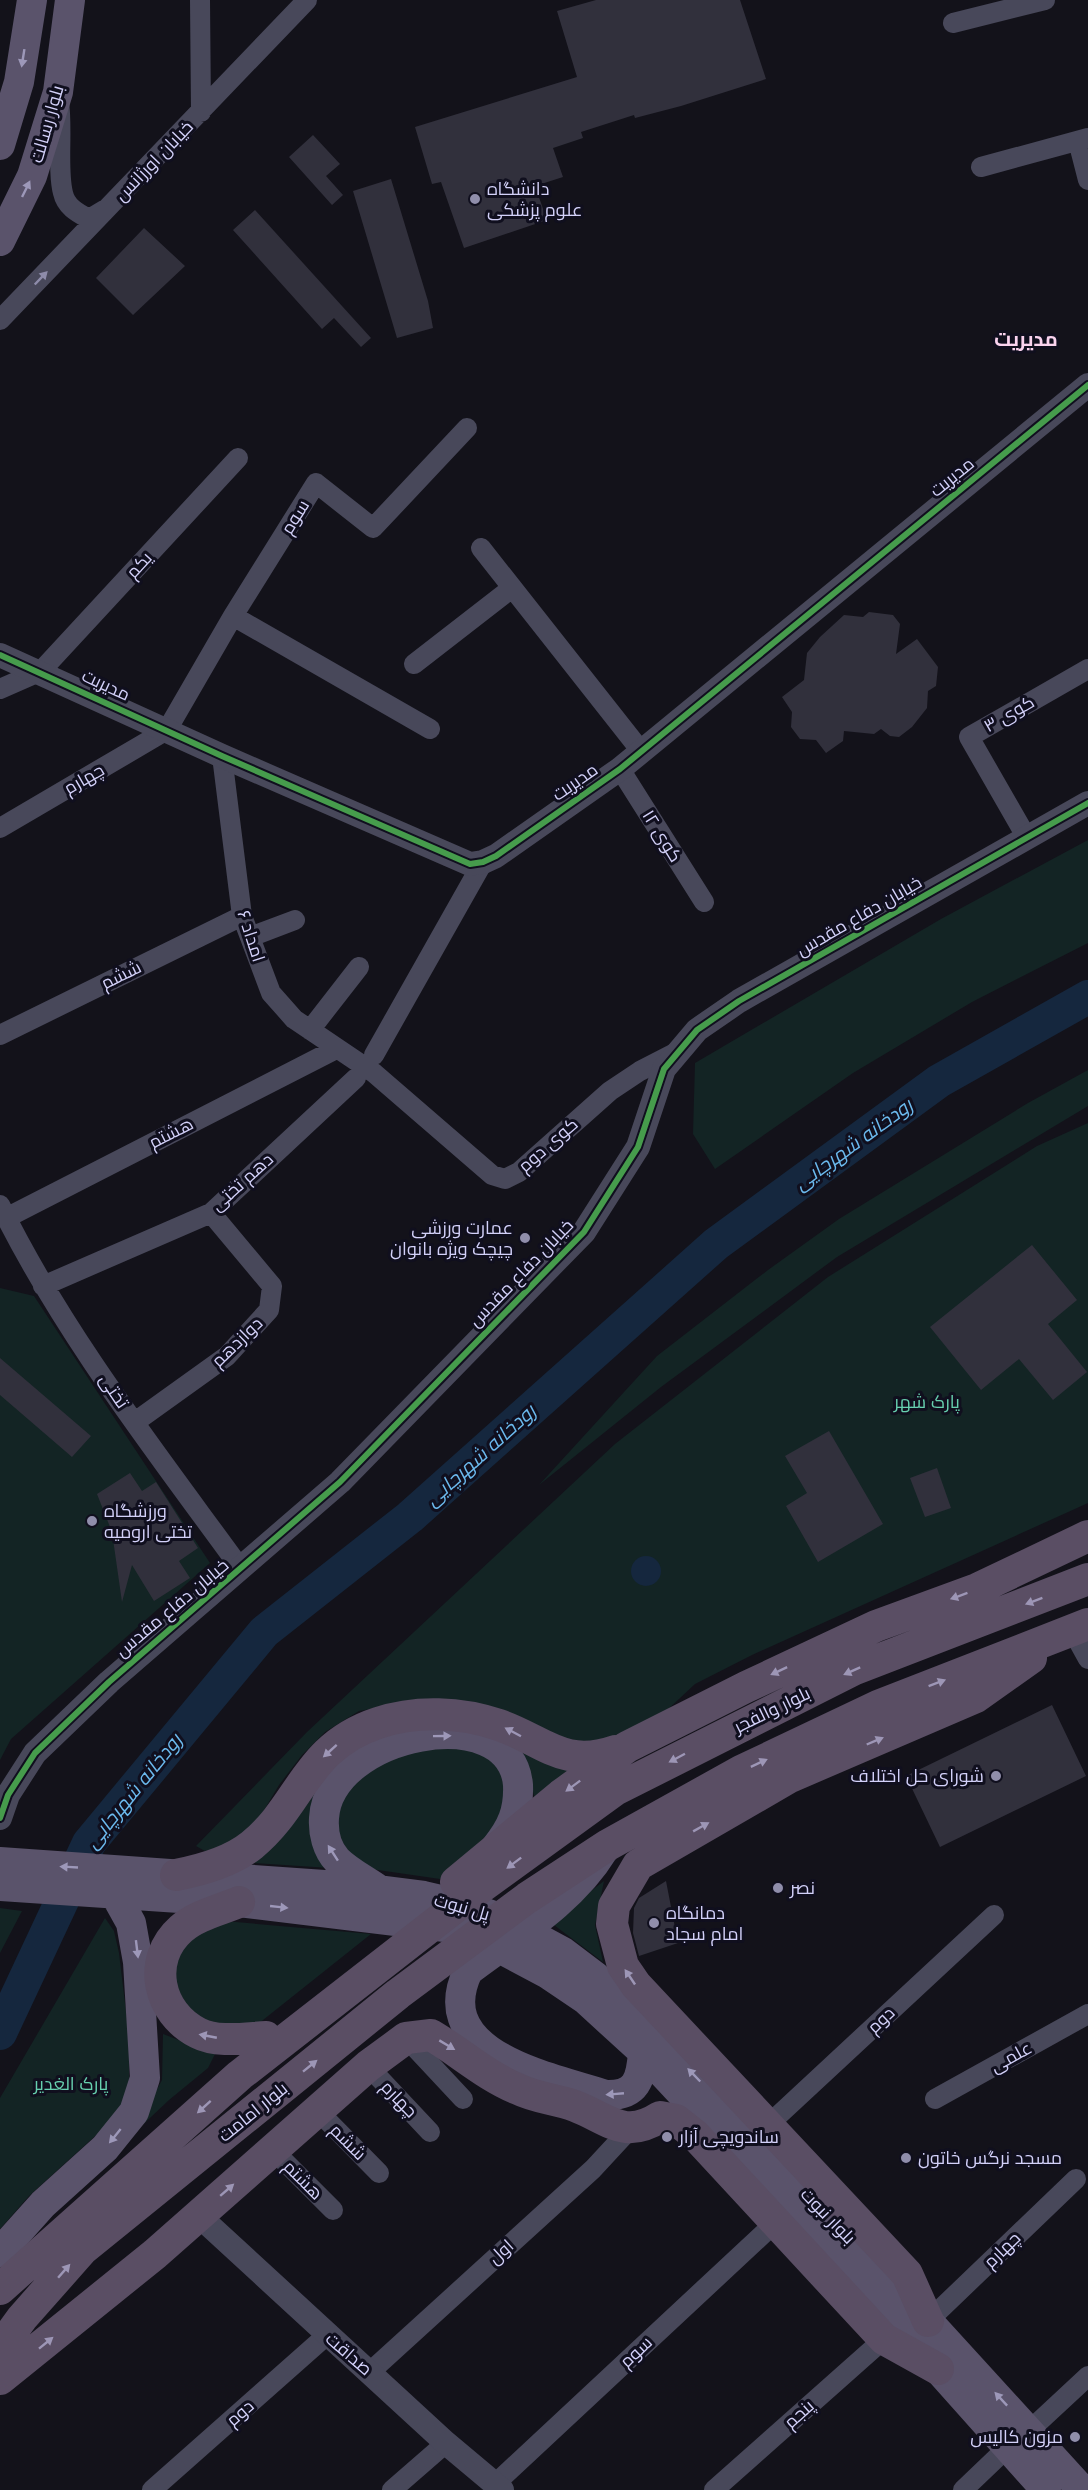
<svg xmlns="http://www.w3.org/2000/svg" width="1088" height="2490" font-family="'Open Sans',Cairo,sans-serif">
<style>
.green{fill:#132424}
.water{fill:#15273e}
.lines{fill:none;stroke-linecap:round;stroke-linejoin:round}
.river{stroke:#15273e;stroke-width:34}
.building{fill:#31303c}
.minor{stroke:#48485a;stroke-width:20}
.tertiary{stroke:#48485a;stroke-width:24}
.primary{stroke:#5a536b;stroke-width:30}
.trunk{stroke:#5a4e64;stroke-width:32}
.cycleway-casing{stroke:#100f1e;stroke-width:10}
.cycleway{stroke:#469c4c;stroke-width:6}
.oneway{fill:#9d98b9}
.oneway2{fill:#8e8caa}
.oneway3{fill:#9d96b6}
.poi-dot{fill:#908eab;stroke:#100f1e;stroke-width:2}
.labels{text-anchor:middle;stroke-width:6;stroke-linejoin:round;paint-order:stroke}
.street-label{font-size:18px;fill:#d3d1f9;stroke:#100f1e}
.poi-label{font-size:18px;fill:#d3d1f9;stroke:#100f1e;text-anchor:start}
.park-label{font-size:18px;fill:#67d0af;stroke:#100f1e}
.neighbourhood-label{font-size:20px;font-weight:bold;fill:#fad3ee;stroke:#100f1e}
.water-label{font-size:20px;font-style:italic;fill:#6bb9ed;stroke:#100f1e}
</style>
<rect width="100%" height="100%" fill="#13121a"/>
<path class="green" d="M 1088,840 L 1088,943 L 972,1002 L 853,1073 L 715,1169 L 693,1134 L 695,1063 L 941,919 Z
M 1088,1070 L 1088,1106 L 837,1257 L 661,1387 L 539,1485 L 657,1356 L 768,1270 L 839,1219 L 1028,1103 Z
M 1088,1123 L 1088,1503 L 752,1655 L 695,1684 L 664,1713 L 599,1743 L 578,1744 L 428,1699 L 359,1711 L 325,1732 L 302,1755 L 279,1785 L 260,1817 L 243,1834 L 220,1848 L 205,1851 L 196,1846 L 307,1732 L 615,1444 L 828,1277 L 1037,1146 Z
M 0,1288 L 34,1296 L 210,1563 L 11,1739 L 0,1760 Z
M 504,1739 L 551,1766 L 591,1765 L 535,1799 L 529,1778 Z
M 399,1748 L 473,1748 L 499,1766 L 510,1811 L 447,1880 L 364,1868 L 337,1842 L 335,1798 Z
M 316,1778 L 310,1829 L 330,1868 L 238,1862 Z
M 604,1881 L 595,1925 L 603,1962 L 550,1922 Z
M 0,1908 L 22,1911 L 0,1953 Z
M 105,1918 L 114,1931 L 119,1953 L 129,2037 L 129,2090 L 115,2118 L 29,2196 L 0,2229 L 0,2098 Z
M 213,1920 L 371,1934 L 258,2024 L 204,2026 L 172,1991 L 176,1947 Z
M 163,2034 L 215,2054 L 208,2068 L 169,2100 L 133,2134 L 162,2080 Z"/>
<path class="water" d="M631 1571a15 15 0 1 1 30 0a15 15 0 1 1-30 0Z"/>
<g class="lines">
<path class="river" d="M 0,2033 L 89,1843 L 264,1632 L 410,1517 L 716,1244 L 939,1081 L 1088,997"/>
</g>
<path class="building" d="M 596,0 L 740,0 L 766,79 L 681,106 L 635,118 L 634,115 L 581,132 L 583,138 L 553,148 L 563,177 L 535,186 L 547,220 L 464,248 L 441,182 L 432,184 L 415,127 L 577,77 L 557,11 Z
M 313,135 L 340,164 L 326,176 L 343,195 L 332,205 L 289,157 Z
M 391,179 L 428,301 L 433,328 L 397,338 L 353,191 Z
M 255,210 L 371,338 L 361,347 L 334,318 L 322,329 L 233,230 Z
M 144,228 L 185,266 L 133,315 L 96,278 Z
M 869,612 L 893,615 L 900,624 L 896,654 L 917,639 L 938,667 L 936,686 L 928,691 L 927,708 L 912,727 L 899,737 L 890,736 L 881,729 L 874,734 L 844,731 L 843,741 L 826,753 L 816,740 L 800,739 L 791,727 L 792,712 L 782,697 L 804,680 L 807,653 L 820,637 L 844,615 L 863,617 Z
M 1032,1245 L 1077,1300 L 1048,1324 L 1087,1372 L 1053,1400 L 1019,1359 L 981,1390 L 930,1327 Z
M 0,1358 L 91,1436 L 72,1457 L 0,1395 Z
M 829,1431 L 883,1524 L 818,1562 L 786,1506 L 807,1493 L 785,1456 Z
M 937,1468 L 951,1508 L 925,1517 L 910,1478 Z
M 130,1473 L 142,1491 L 156,1482 L 198,1548 L 179,1561 L 190,1578 L 154,1601 L 132,1565 L 122,1602 L 112,1532 L 97,1494 Z
M 1052,1705 L 1086,1776 L 940,1847 L 906,1776 Z
M 666,1881 L 678,1943 L 639,1956 L 633,1933 L 634,1908 L 639,1898 Z"/>
<g class="lines">
<path class="minor" d="M 200,0 L 201,112
M 953,23 L 1045,0
M 59,102 C 63,130 57,170 63,193 C 66,207 78,213 89,219 L 104,210
M 1078,141 L 1088,180
M 981,167 L 1088,138
M 0,320 L 307,0
M 481,548 L 641,751
M 233,616 L 430,729
M 414,664 L 512,588
M 0,689 L 41,671 L 238,458
M 222,756 L 242,916 L 271,993 L 294,1019 L 374,1073 L 492,1175 L 505,1179 L 519,1172 L 610,1091 L 640,1071 L 677,1052
M 620,769 L 704,902
M 0,828 L 167,730 L 233,616 L 316,483 L 373,528 L 467,428
M 1027,838 L 969,737 L 1088,669
M 250,937 L 295,920
M 310,1030 L 359,967
M 0,1035 L 242,916
M 374,1055 L 483,862
M 0,1205 C 64,1335 156,1452 241,1569
M 6,1218 L 336,1049
M 43,1286 L 211,1213 L 356,1078
M 135,1422 L 227,1356 L 269,1310 L 272,1286 L 211,1213
M 1072,1630 L 1088,1659
M 406,2038 L 463,2099
M 368,2066 L 430,2132
M 935,2099 L 1088,2014
M 317,2110 L 379,2173
M 768,2125 L 994,1915
M 273,2150 L 333,2210
M 928,2321 L 1076,2179
M 370,2372 L 593,2169 L 630,2129
M 1030,2430 L 1088,2376
M 495,2484 L 777,2221
M 152,2490 L 327,2335
M 392,2490 L 446,2443
M 714,2490 L 884,2339
M 963,2490 L 1009,2446"/>
<path class="tertiary" d="M 0,655 L 222,756 L 470,864 L 483,862 L 496,856 L 620,769 L 1088,385
M 0,1818 L 8,1795 L 35,1753 L 109,1682 L 340,1482 L 584,1232 L 638,1147 L 664,1069 L 697,1030 L 739,1001 L 1088,803
M 198,2215 L 446,2443 L 502,2490"/>
<path class="primary" d="M 0,145 L 19,82 L 32,0
M 0,241 L 32,176 L 58,92 L 70,0
M 603,1851 C 572,1902 514,1936 468,1971 C 428,2055 551,2077 606,2095 C 637,2096 641,2079 643,2052
M 0,1862 L 353,1887 L 424,1896 L 467,1906 L 502,1919 L 563,1952 L 596,1977 L 632,2010 L 928,2321 L 1082,2490
M 0,1886 L 239,1902 L 445,1927 L 488,1942 L 548,1974 L 585,1999 L 643,2052 L 938,2369 L 1046,2490
M 378,1889 C 365,1880 348,1871 337,1860 C 327,1849 323,1833 324,1818 C 329,1733 511,1697 518,1785 C 519,1811 512,1827 496,1847
M 0,2252 L 43,2204 L 105,2148 L 134,2112 L 145,2078 L 138,1962 L 131,1923 L 116,1896"/>
<path class="trunk" d="M 176,1875 C 202,1870 231,1862 252,1845 C 302,1804 305,1747 378,1723 C 416,1710 461,1712 499,1725 C 543,1740 563,1769 615,1751
M 456,1882 L 561,1795 L 627,1747 L 746,1687 L 876,1626 L 977,1589 L 1088,1536
M 239,1902 C 220,1910 197,1915 181,1929 C 146,1960 158,2013 198,2033 C 217,2043 246,2038 266,2037
M 0,2289 L 240,2075 L 480,1888 L 615,1790 L 855,1669 L 1088,1579
M 928,2321 L 907,2274 L 636,1985 L 623,1966 L 612,1924 L 614,1906 L 638,1865 L 790,1777 L 976,1697 L 1031,1658
M 0,2348 L 22,2318 L 83,2249 L 398,1994 L 527,1898 L 608,1845 L 741,1771 L 878,1706 L 1088,1624
M 0,2379 L 155,2254 L 368,2066 L 406,2038 L 431,2035 C 460,2052 486,2076 518,2089 C 536,2098 556,2099 575,2106 C 609,2119 624,2140 660,2117 L 676,2120 L 695,2135 L 884,2339 L 938,2369"/>
<defs>
<path id="cycleway" d="M 0,655 L 222,756 L 470,864 L 483,862 L 496,856 L 620,769 L 1088,385
M 0,1818 L 8,1795 L 35,1753 L 109,1682 L 340,1482 L 584,1232 L 638,1147 L 664,1069 L 697,1030 L 739,1001 L 1088,803"/>
</defs>
<use href="#cycleway" class="cycleway-casing"/>
<use href="#cycleway" class="cycleway"/>
</g>
<defs><path id="oneway-solid" d="M-6-.8H1V-3.2L6.5 0L1 3.2V.8H-6Z" transform="scale(1.5)"/></defs>
<g class="oneway">
<use href="#oneway-solid" transform="translate(23 58) rotate(99)"/>
<use href="#oneway-solid" transform="translate(26 189) rotate(-64)"/>
<use href="#oneway-solid" transform="translate(442 1736) rotate(-1)"/>
<use href="#oneway-solid" transform="translate(333 1853) rotate(-123)"/>
<use href="#oneway-solid" transform="translate(69 1867) rotate(-177)"/>
<use href="#oneway-solid" transform="translate(279 1907) rotate(6)"/>
<use href="#oneway-solid" transform="translate(137 1949) rotate(83)"/>
<use href="#oneway-solid" transform="translate(694 2075) rotate(-134)"/>
<use href="#oneway-solid" transform="translate(615 2094) rotate(175)"/>
<use href="#oneway-solid" transform="translate(115 2136) rotate(129)"/>
<use href="#oneway-solid" transform="translate(1001 2399) rotate(-133)"/>
</g>
<use class="oneway2" href="#oneway-solid" transform="translate(41 278) rotate(-46)"/>
<g class="oneway3">
<use href="#oneway-solid" transform="translate(959 1596) rotate(160)"/>
<use href="#oneway-solid" transform="translate(1034 1601) rotate(159)"/>
<use href="#oneway-solid" transform="translate(779 1671) rotate(155)"/>
<use href="#oneway-solid" transform="translate(852 1671) rotate(156)"/>
<use href="#oneway-solid" transform="translate(937 1683) rotate(-21)"/>
<use href="#oneway-solid" transform="translate(513 1732) rotate(-152)"/>
<use href="#oneway-solid" transform="translate(875 1741) rotate(-23)"/>
<use href="#oneway-solid" transform="translate(330 1751) rotate(138)"/>
<use href="#oneway-solid" transform="translate(677 1758) rotate(152)"/>
<use href="#oneway-solid" transform="translate(759 1763) rotate(-25)"/>
<use href="#oneway-solid" transform="translate(573 1786) rotate(143)"/>
<use href="#oneway-solid" transform="translate(701 1827) rotate(-29)"/>
<use href="#oneway-solid" transform="translate(514 1863) rotate(143)"/>
<use href="#oneway-solid" transform="translate(630 1977) rotate(-124)"/>
<use href="#oneway-solid" transform="translate(208 2036) rotate(-169)"/>
<use href="#oneway-solid" transform="translate(447 2045) rotate(31)"/>
<use href="#oneway-solid" transform="translate(310 2066) rotate(-39)"/>
<use href="#oneway-solid" transform="translate(204 2107) rotate(138)"/>
<use href="#oneway-solid" transform="translate(227 2190) rotate(-41)"/>
<use href="#oneway-solid" transform="translate(64 2271) rotate(-49)"/>
<use href="#oneway-solid" transform="translate(46 2343) rotate(-39)"/>
</g>
<g class="poi-dot">
<circle cx="475" cy="199" r="6"/>
<circle cx="525" cy="1238" r="6"/>
<circle cx="92" cy="1521" r="6"/>
<circle cx="996" cy="1776" r="6"/>
<circle cx="778" cy="1888" r="6"/>
<circle cx="654" cy="1923" r="6"/>
<circle cx="667" cy="2137" r="6"/>
<circle cx="906" cy="2158" r="6"/>
<circle cx="1075" cy="2437" r="6"/>
</g>
<g class="labels">
<g class="street-label">
<text transform="translate(47 124) rotate(-74)" y="6">بلوار رسالت</text>
<text transform="translate(154 161) rotate(-46)" y="6">خیابان اورژانس</text>
<text transform="translate(952 477) rotate(-39)" y="6">مدیریت</text>
<text transform="translate(295 517) rotate(-58)" y="6">سوم</text>
<text transform="translate(139 565) rotate(-47)" y="6">یکم</text>
<text transform="translate(106 685) rotate(25)" y="6">مدیریت</text>
<text transform="translate(1009 714) rotate(-30)" y="6">کوی ۳</text>
<text transform="translate(84 779) rotate(-30)" y="6">چهارم</text>
<text transform="translate(575 782) rotate(-35)" y="6">مدیریت</text>
<text transform="translate(662 836) rotate(58)" y="6">کوی ۱۲</text>
<text transform="translate(859 916) rotate(-30)" y="6">خیابان دفاع مقدس</text>
<text transform="translate(251 936) rotate(72)" y="6">امداد ۶</text>
<text transform="translate(121 975) rotate(-26)" y="6">ششم</text>
<text transform="translate(171 1133) rotate(-27)" y="6">هشتم</text>
<text transform="translate(548 1145) rotate(-41)" y="6">کوی دوم</text>
<text transform="translate(242 1182) rotate(-42)" y="6">دهم تختی</text>
<text transform="translate(521 1273) rotate(-46)" y="6">خیابان دفاع مقدس</text>
<text transform="translate(237 1342) rotate(-44)" y="6">دوازدهم</text>
<text transform="translate(114 1391) rotate(56)" y="6">تختی</text>
<text transform="translate(172 1608) rotate(-40)" y="6">خیابان دفاع مقدس</text>
<text transform="translate(772 1710) rotate(-26)" y="6">بلوار والفجر</text>
<text transform="translate(462 1907) rotate(16)" y="6">پل نبوت</text>
<text transform="translate(881 2020) rotate(-43)" y="6">دوم</text>
<text transform="translate(1011 2057) rotate(-29)" y="6">علمی</text>
<text transform="translate(399 2099) rotate(46)" y="6">چهارم</text>
<text transform="translate(253 2112) rotate(-39)" y="6">بلوار امامت</text>
<text transform="translate(348 2142) rotate(45)" y="6">ششم</text>
<text transform="translate(303 2180) rotate(45)" y="6">هشتم</text>
<text transform="translate(828 2216) rotate(46)" y="6">بلوار نبوت</text>
<text transform="translate(1002 2250) rotate(-44)" y="6">چهارم</text>
<text transform="translate(501 2252) rotate(-42)" y="6">اول</text>
<text transform="translate(636 2352) rotate(-43)" y="6">سوم</text>
<text transform="translate(349 2354) rotate(41)" y="6">صداقت</text>
<text transform="translate(240 2413) rotate(-41)" y="6">دوم</text>
<text transform="translate(799 2414) rotate(-42)" y="6">پنجم</text>
</g>
<g class="poi-label">
<text x="487" y="195">دانشگاه<tspan x="487" dy="21">علوم پزشکی</tspan></text>
<text x="513" y="1234" text-anchor="end">عمارت ورزشی<tspan x="513" dy="21">چیچک ویژه بانوان</tspan></text>
<text x="104" y="1517">ورزشگاه<tspan x="104" dy="21">تختی ارومیه</tspan></text>
<text x="984" y="1782" text-anchor="end">شورای حل اختلاف</text>
<text x="790" y="1894">نصر</text>
<text x="666" y="1919">دمانگاه<tspan x="666" dy="21">امام سجاد</tspan></text>
<text x="679" y="2143">ساندویچی آزار</text>
<text x="918" y="2164">مسجد نرگس خاتون</text>
<text x="1063" y="2443" text-anchor="end">مزون کالیس</text>
</g>
<g class="park-label">
<text x="927" y="1408">پارک شهر</text>
<text x="71" y="2090">پارک الغدیر</text>
</g>
<g class="neighbourhood-label">
<text x="1026" y="346">مدیریت</text>
</g>
<g class="water-label">
<text transform="translate(853 1144) rotate(-36)" y="7">رودخانه شهرچایی</text>
<text transform="translate(480 1455) rotate(-42)" y="7">رودخانه شهرچایی</text>
<text transform="translate(133 1791) rotate(-51)" y="7">رودخانه شهرچایی</text>
</g>
</g>
</svg>
